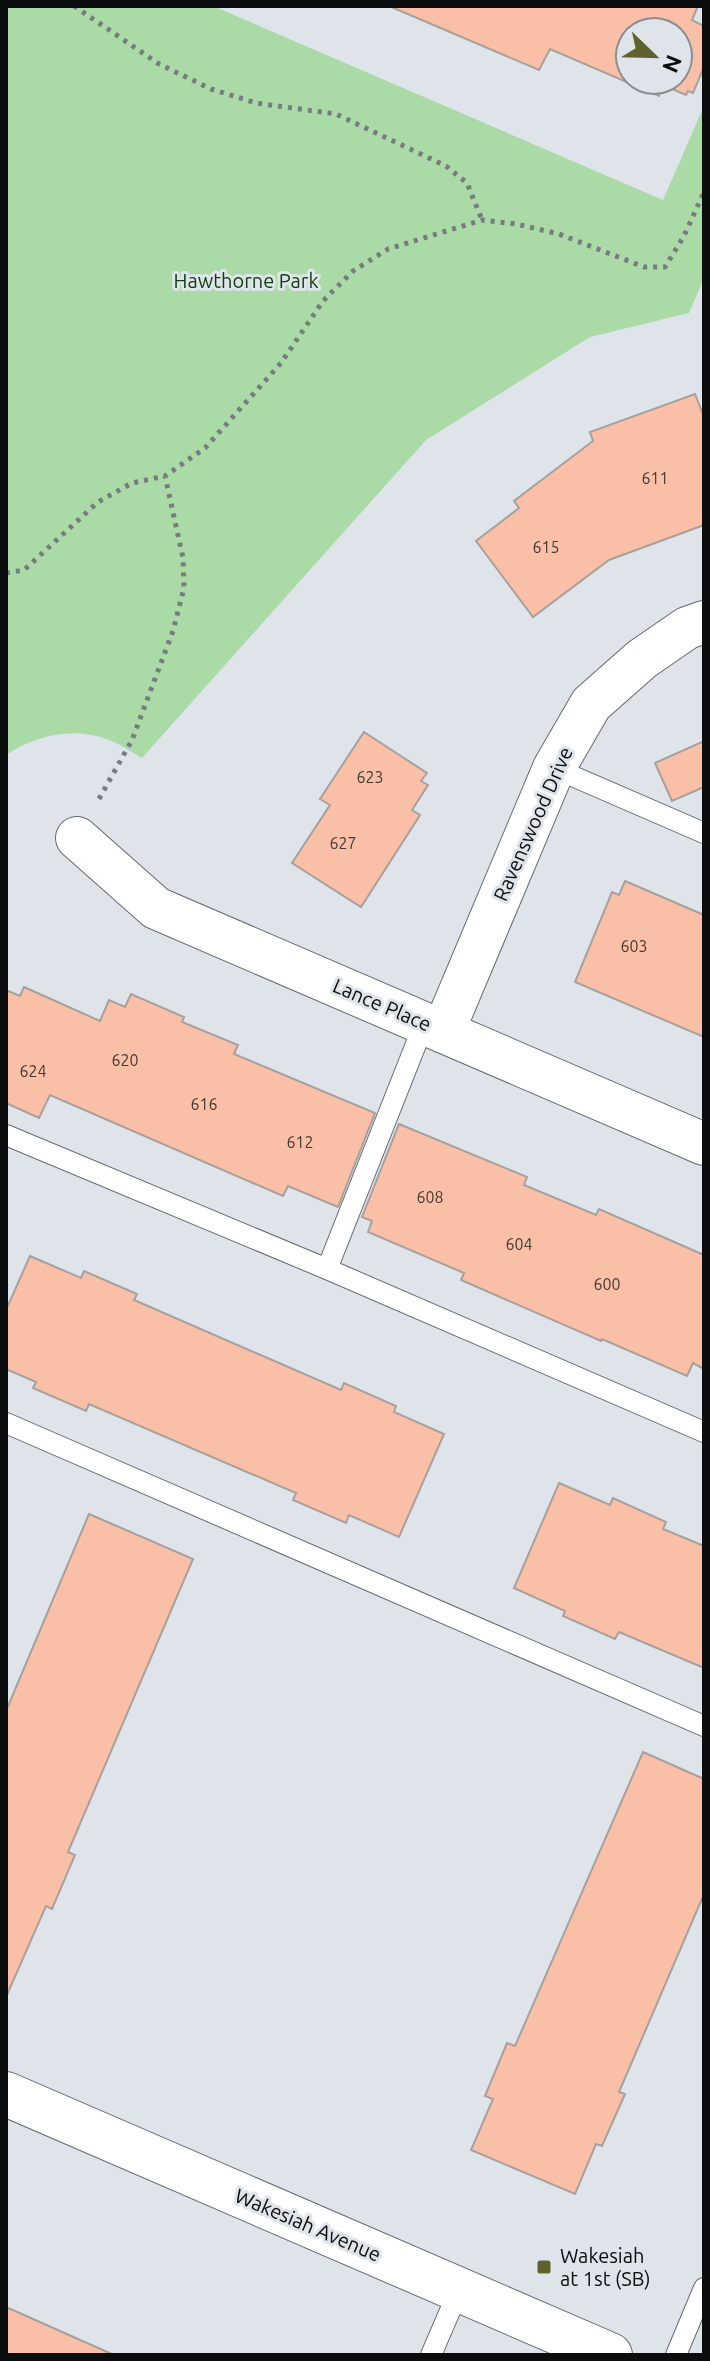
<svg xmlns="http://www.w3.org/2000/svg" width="710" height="2361" font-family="Ubuntu,sans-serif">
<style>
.green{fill:#aadba7}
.building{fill:#f9c0a7;stroke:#a8a09d;stroke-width:2;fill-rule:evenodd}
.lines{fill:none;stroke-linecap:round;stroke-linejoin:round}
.service-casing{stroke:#65696f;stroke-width:22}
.minor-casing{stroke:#65696f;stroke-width:44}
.secondary-casing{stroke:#65696f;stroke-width:46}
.path{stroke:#787b7f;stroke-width:5;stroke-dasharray:4 6;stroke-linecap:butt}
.service{stroke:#fff;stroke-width:20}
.minor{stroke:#fff;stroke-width:42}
.secondary{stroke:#fff;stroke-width:44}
.poi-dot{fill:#60612e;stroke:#dfe4ea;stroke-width:3}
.labels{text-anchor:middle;stroke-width:6;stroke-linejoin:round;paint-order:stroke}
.number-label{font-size:16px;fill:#463934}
.park-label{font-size:20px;fill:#0e3f0f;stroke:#dfe4ea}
.street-label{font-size:20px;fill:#0b0c0e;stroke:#dfe4ea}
.poi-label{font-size:20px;fill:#0b0c0e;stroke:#dfe4ea;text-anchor:start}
</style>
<rect width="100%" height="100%" fill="#dfe4ea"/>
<path class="green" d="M 6,6 L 213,6 L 663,200 L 704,106 L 704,278 L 689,313 L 590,337 L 426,440 L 142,758 C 131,752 120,744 109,740 C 75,726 35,735 6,755 Z"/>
<path class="building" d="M 389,6 L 698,6 L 692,20 L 704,26 L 704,67 L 693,93 L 688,91 L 686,95 L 663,85 L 659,96 L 550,49 L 539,70 ZM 630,32 L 678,32 L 678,80 L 630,80 Z
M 695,394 L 704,417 L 704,525 L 609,560 L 533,617 L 476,541 L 519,508 L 514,501 L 593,441 L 590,432 Z
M 364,732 L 427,773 L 421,781 L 428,785 L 412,810 L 420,815 L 361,907 L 292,863 L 330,805 L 320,799 Z
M 704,741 L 704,787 L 672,801 L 655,763 Z
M 625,881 L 704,915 L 704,1037 L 575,982 L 612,892 L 619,895 Z
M 24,987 L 100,1021 L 109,1000 L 125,1007 L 131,994 L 184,1017 L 182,1022 L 238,1045 L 234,1054 L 375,1113 L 338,1207 L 288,1186 L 283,1196 L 50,1095 L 39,1118 L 6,1103 L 6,990 L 20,996 Z
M 399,1124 L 527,1177 L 524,1185 L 596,1215 L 599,1209 L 704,1255 L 704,1369 L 693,1363 L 687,1376 L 602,1339 L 601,1341 L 461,1280 L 464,1273 L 368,1232 L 372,1221 L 362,1217 Z
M 30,1256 L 81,1278 L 84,1271 L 137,1294 L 134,1300 L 341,1390 L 344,1383 L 396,1406 L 394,1412 L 444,1434 L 399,1537 L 349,1515 L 346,1523 L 293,1500 L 296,1493 L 89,1404 L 86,1411 L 33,1388 L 36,1382 L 6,1369 L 6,1310 Z
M 559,1483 L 610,1505 L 613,1498 L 666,1522 L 663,1529 L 704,1546 L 704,1668 L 619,1632 L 615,1639 L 563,1616 L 565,1611 L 514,1588 Z
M 89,1514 L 193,1559 L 68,1852 L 75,1855 L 52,1909 L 46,1906 L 6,1997 L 6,1711 Z
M 643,1752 L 704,1779 L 704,1894 L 619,2092 L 625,2094 L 602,2146 L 596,2144 L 575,2194 L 471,2150 L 493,2099 L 485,2096 L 507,2043 L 515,2046 Z
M 6,2307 L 114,2355 L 6,2355 Z"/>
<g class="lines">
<defs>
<path id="service" d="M 554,768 L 704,833
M 6,1135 L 327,1269 L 704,1432
M 327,1269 L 424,1024
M 6,1423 L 704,1726
M 431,2355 L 459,2290
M 676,2355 L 704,2288"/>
<path id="minor" d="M 77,838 L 156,908 L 704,1144
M 443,1032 L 554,768 L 591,704 L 642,659 L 687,628 L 704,622"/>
<path id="secondary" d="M 6,2094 L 610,2355"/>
</defs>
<use href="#service" class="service-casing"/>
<use href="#minor" class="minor-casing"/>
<use href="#secondary" class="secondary-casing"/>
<path class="path" d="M 74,6 L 159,64 L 211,89 L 256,103 L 336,114 L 446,166 L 467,183 L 482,220
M 6,573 L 24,570 L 98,502 L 132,483 L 165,476 L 205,448 L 281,363 L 323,301 L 353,271 L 388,249 L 482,220 L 516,224 L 559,234 L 644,267 L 665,267 L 684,236 L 704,192
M 99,799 L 132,740 L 173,631 L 184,588 L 183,558 L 165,476"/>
<use href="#service" class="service"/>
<use href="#minor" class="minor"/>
<use href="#secondary" class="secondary"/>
</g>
<rect class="poi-dot" x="536" y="2259" width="16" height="16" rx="4"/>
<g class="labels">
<g class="number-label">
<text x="655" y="484">611</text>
<text x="546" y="553">615</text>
<text x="370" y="783">623</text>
<text x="343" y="849">627</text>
<text x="634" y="952">603</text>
<text x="125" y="1066">620</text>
<text x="33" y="1077">624</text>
<text x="204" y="1110">616</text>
<text x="300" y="1148">612</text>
<text x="430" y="1203">608</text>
<text x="519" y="1250">604</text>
<text x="607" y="1290">600</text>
</g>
<g class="park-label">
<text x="246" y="288">Hawthorne Park</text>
</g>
<g class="street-label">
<text transform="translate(533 824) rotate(-66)" y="7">Ravenswood Drive</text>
<text transform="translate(382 1005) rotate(23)" y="7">Lance Place</text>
<text transform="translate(308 2225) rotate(23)" y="7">Wakesiah Avenue</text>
</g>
<g class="poi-label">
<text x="560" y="2263">Wakesiah<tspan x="560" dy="23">at 1st (SB)</tspan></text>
</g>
</g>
<rect width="710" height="2361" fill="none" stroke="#0b0c0e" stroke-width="16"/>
<g transform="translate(654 56) rotate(113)"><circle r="38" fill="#dfe4ea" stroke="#8a8e92" stroke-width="2"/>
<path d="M0-6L14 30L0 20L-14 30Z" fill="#60612e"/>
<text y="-12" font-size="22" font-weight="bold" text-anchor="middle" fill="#0b0c0e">N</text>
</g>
</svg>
